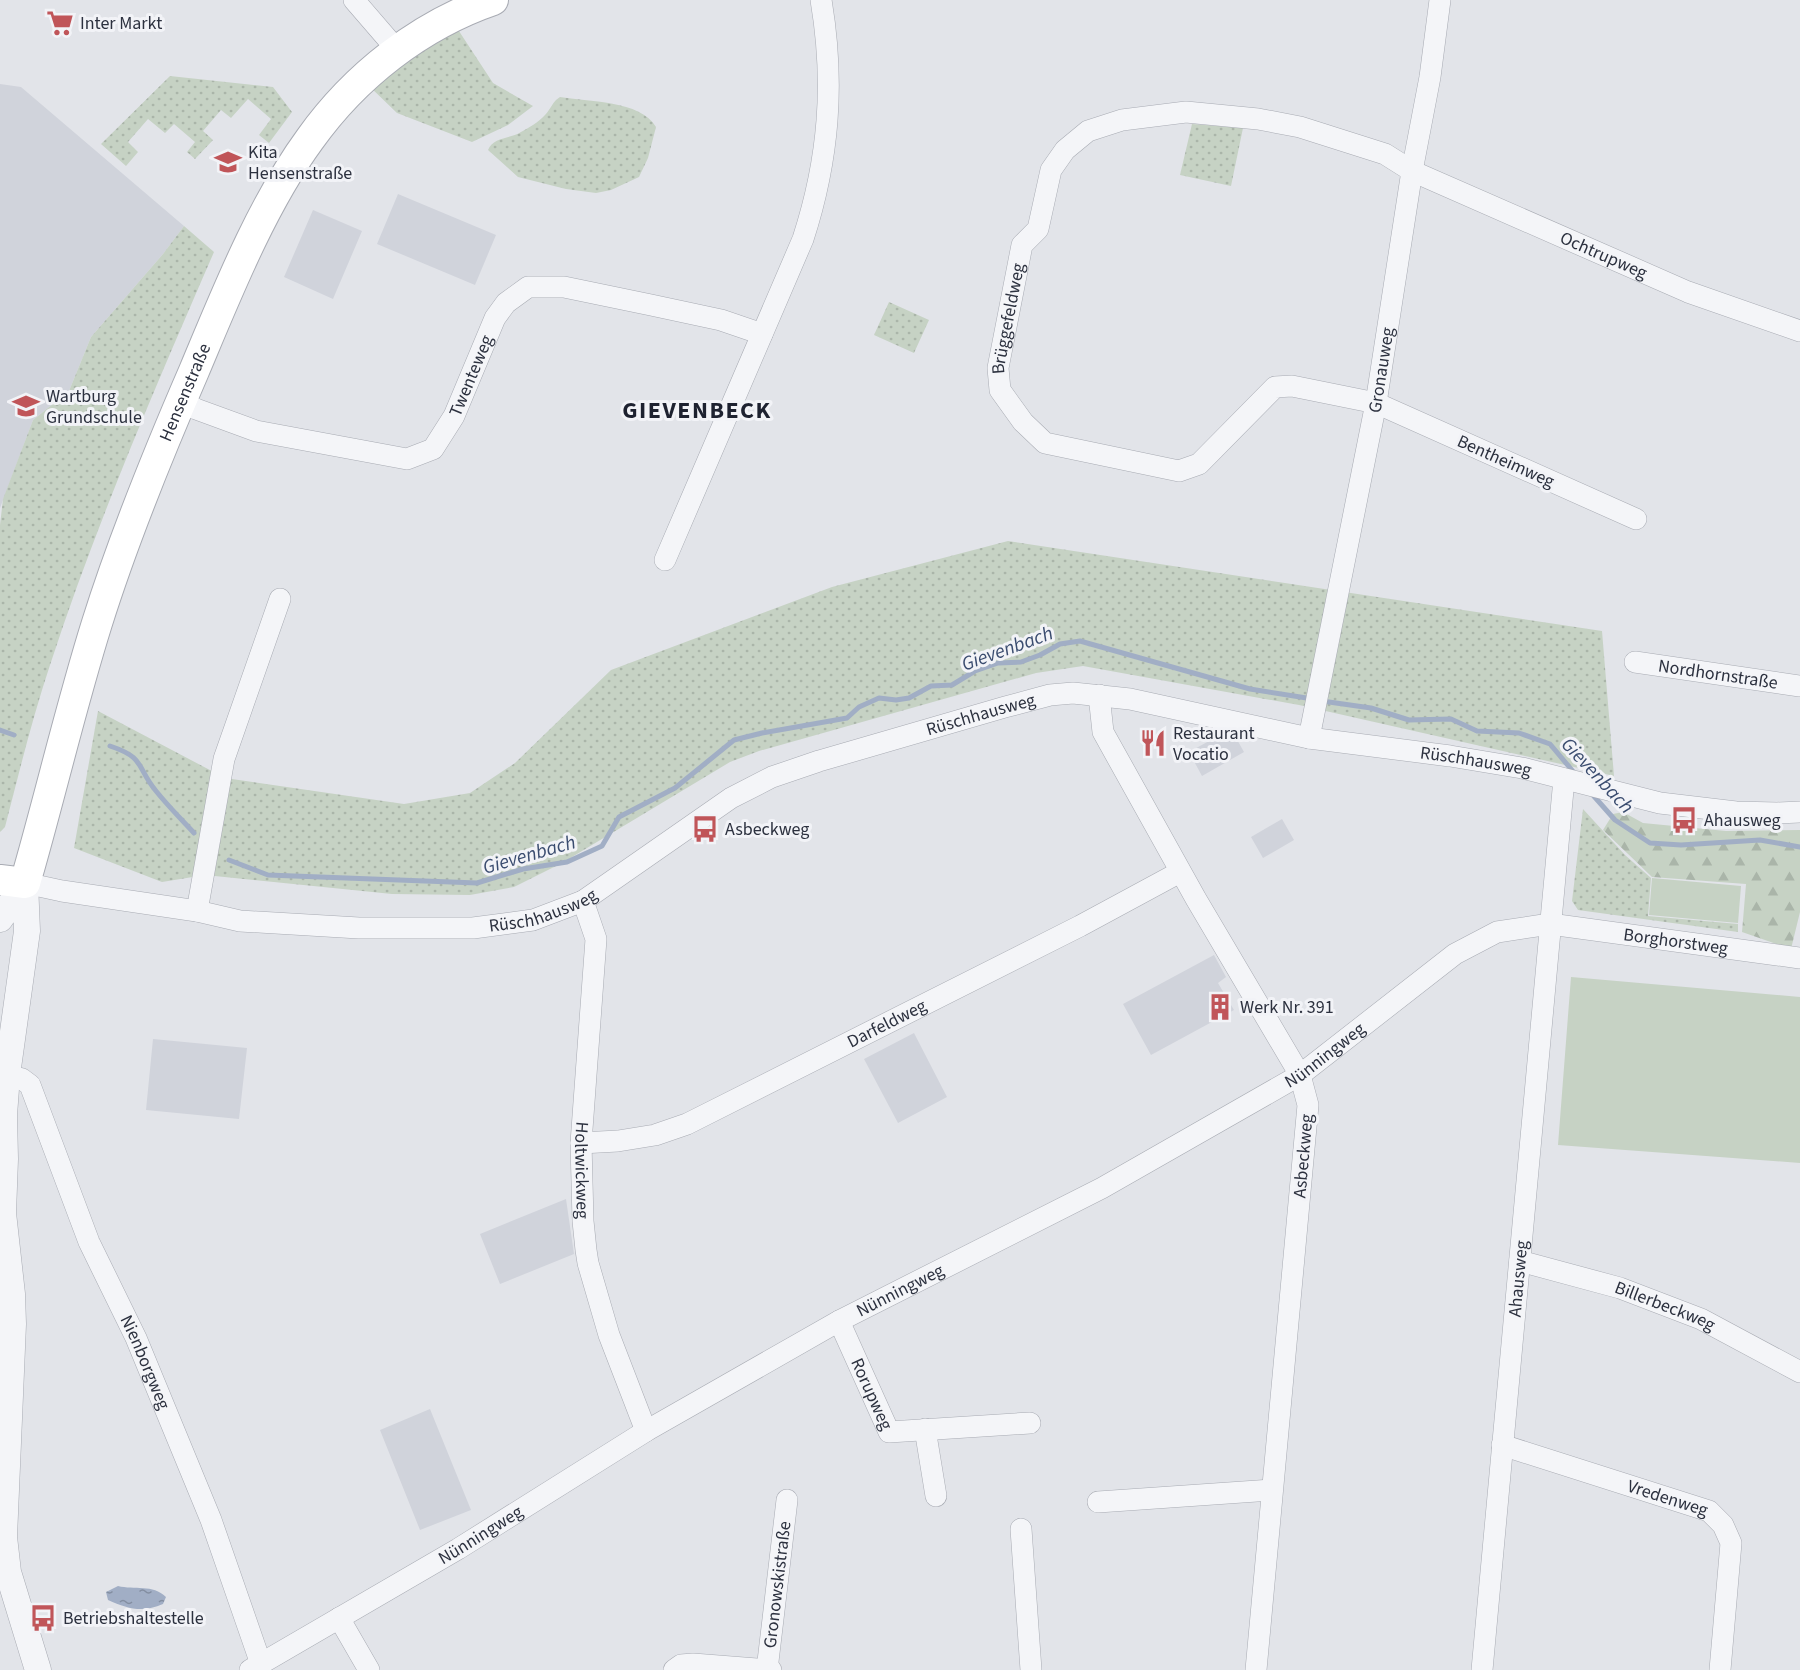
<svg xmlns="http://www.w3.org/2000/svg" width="1800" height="1670" font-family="'Source Sans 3',sans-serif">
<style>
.built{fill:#d0d3db}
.green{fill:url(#green-dots)}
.forest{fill:url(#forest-firs)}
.pitch{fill:#c6d2c4}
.water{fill:url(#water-ripples)}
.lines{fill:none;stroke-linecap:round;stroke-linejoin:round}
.stream{stroke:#a1aec5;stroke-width:5}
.minor-casing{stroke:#a8abb3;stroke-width:22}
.tertiary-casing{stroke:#a8abb3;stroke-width:27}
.secondary-casing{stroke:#a8abb3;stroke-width:32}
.minor{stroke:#f4f5f8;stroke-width:21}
.tertiary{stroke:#f4f5f8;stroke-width:26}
.secondary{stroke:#fff;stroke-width:30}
.labels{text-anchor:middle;stroke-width:6;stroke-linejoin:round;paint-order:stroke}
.poi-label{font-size:18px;fill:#2c313f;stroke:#f2f3f7;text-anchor:start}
.street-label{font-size:18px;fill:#2c313f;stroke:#f2f3f7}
.water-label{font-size:20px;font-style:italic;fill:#3a4c6f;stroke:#f2f3f7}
.district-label{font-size:24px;font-weight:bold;letter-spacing:1.5px;fill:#1e2230;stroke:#f2f3f7}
</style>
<defs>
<pattern id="green-dots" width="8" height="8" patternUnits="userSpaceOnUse" patternTransform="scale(1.5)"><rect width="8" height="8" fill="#c6d2c4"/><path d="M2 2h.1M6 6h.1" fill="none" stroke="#aab5a9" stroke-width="1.8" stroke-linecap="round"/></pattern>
<pattern id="forest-firs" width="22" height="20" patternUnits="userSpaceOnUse" patternTransform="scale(1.5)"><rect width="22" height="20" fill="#c6d2c4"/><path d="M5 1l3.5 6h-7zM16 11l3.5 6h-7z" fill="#aab5a9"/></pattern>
<pattern id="water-ripples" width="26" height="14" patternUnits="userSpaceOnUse" patternTransform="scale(1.5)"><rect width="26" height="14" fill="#a1aec5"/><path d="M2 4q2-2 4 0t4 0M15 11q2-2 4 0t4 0" fill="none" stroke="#838ea1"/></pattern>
</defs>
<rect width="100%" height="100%" fill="#e2e4e9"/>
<path class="built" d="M 0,84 L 21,87 L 184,226 L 163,254 L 91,337 L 69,391 L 33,420 L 0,508 Z
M 398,194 L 496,235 L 475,285 L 377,244 Z
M 313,210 L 362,231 L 333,299 L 284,277 Z
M 1231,729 L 1244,752 L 1202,776 L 1189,752 Z
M 1282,819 L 1294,840 L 1263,858 L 1251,837 Z
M 1214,955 L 1226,977 L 1218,983 L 1234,1010 L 1151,1055 L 1123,1004 Z
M 914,1033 L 947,1097 L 898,1123 L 864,1059 Z
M 153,1039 L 247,1048 L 239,1119 L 146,1110 Z
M 566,1199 L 574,1254 L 500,1284 L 480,1234 Z
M 430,1409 L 471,1510 L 420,1530 L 380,1430 Z"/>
<path class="green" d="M 455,25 L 493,83 L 533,106 L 508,125 L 472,142 L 397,113 L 367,84 Z
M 170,76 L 273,87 L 292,112 L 269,143 L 259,135 L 271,119 L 248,99 L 231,118 L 221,110 L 203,131 L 213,140 L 195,159 L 187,152 L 195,142 L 174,124 L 165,133 L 148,119 L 128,142 L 138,152 L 126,166 L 101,144 Z
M 560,97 C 587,102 641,100 656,127 L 648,158 L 639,177 L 611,190 L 596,193 L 566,189 L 518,177 L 488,150 C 493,137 510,139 521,132 C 528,128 539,122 545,115 C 551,109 552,102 560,97 Z
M 1192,124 L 1243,128 L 1231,186 L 1180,175 Z
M 184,226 L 214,252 C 155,388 96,524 50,665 C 32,719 19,773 5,827 L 0,832 L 0,525 L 3,499 L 33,420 L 69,391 L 91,337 L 163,254 Z
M 889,302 L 929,320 L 914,353 L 874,335 Z
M 1008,541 L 1602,631 L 1614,776 L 1299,705 L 1083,666 L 1036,673 L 759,751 L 730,762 L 562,863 L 514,887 L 470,895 L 392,894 L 205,875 L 162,882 L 74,848 L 98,711 L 225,778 L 404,804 L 470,793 L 515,763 L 611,670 L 832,587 Z
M 1583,809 L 1625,855 L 1651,878 L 1648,916 L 1738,924 L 1738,932 L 1578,910 L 1572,901 Z"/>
<path class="forest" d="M 1623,812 L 1643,823 L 1726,831 L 1800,830 L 1800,912 L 1791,949 L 1742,932 L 1746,884 L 1652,877 L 1603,830 L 1613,814 Z"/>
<path class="pitch" d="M 1652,878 L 1741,886 L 1738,923 L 1649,915 Z
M 1571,977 L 1800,997 L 1800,1163 L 1558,1145 Z"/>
<path class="water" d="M 118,1586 C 134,1590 153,1584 166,1597 L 163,1604 C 143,1613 128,1609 108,1600 L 106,1592 Z"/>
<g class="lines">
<path class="stream" d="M 1322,701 L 1371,708 L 1409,720 L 1451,719 L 1477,731 L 1519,733 L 1550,744 L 1576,775
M 0,730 L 14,735
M 110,746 C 146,758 136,767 156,791 C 168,806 181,819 194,833
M 1592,794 L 1615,820 L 1650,843 L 1681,845 L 1760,840 L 1800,847
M 229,860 L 268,875 L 477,883 L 523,869 L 567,862 L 602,846 L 619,817 L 675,788 L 734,740 L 762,733 L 847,718 L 859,707 L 879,698 L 896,700 L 909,698 L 931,686 L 952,685 L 975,671 L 998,663 L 1021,662 L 1040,655 L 1060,644 L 1080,641 L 1250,689 L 1313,699"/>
<defs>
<g id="minor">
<path d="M 354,0 L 398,51"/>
<path id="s1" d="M 180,401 L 196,409 L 256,431 L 407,459 L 433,449 L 454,416 L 495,318 L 506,303 L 528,287 L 564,287 L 651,305 L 721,320 L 762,334"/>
<path id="s2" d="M 1636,519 L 1376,403 L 1292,386 L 1275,387 L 1199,464 L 1179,471 L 1045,443 L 1023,422 L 1000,390 L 998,368 L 1022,245 L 1038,229 L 1051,170 L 1065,150 L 1088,131 L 1122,120 L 1186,112 L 1258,119 L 1300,127 L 1385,154 L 1412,171 L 1688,292 L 1800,331"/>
<path d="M 665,560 L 803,239 C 829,159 835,83 821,0"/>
<path id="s3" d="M 1635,662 L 1800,686"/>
<path d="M 1099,695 L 1103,732 L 1196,899 L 1300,1075 L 1308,1105 L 1256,1670"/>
<path id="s4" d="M 1309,738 L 1376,403 L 1412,171 L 1430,77 L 1440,0"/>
<path id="s5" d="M 25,883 L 62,891 L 197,911 L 240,921 L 359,928 L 473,928 L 533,920 L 583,901 L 731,798 L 772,777 L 819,761 L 1005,707 L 1050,695 L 1073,693 L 1130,699 L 1309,738 L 1450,756 L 1522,768 L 1660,803 L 1736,812 L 1777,813 L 1800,812"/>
<path id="s6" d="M 583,901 L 596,939 L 581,1143 L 583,1221 L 586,1250 L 588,1263 L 609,1335 L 646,1431"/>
<path d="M 197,911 L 224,759 L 280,599"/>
<path id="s7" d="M 7,1075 L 22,1079 L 30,1085 L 89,1242 L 136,1338 L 211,1520 L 261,1664"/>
<path id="s8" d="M 581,1143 L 618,1141 L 655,1135 L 687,1124 L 1080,926 L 1180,872"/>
<path id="s9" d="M 1520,1261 L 1620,1288 L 1701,1319 L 1800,1372"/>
<path id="s10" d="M 839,1321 L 889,1432 L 1030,1423"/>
<path d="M 925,1429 L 936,1496"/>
<path id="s11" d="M 1502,1445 L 1709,1511 L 1723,1525 L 1731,1543 L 1720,1670"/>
<path d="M 1098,1502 L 1272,1490"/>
<path d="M 1021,1529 L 1031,1670"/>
<path d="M 339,1618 L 369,1670"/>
<path id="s12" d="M 250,1670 L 458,1549 L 646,1431 L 839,1321 L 1102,1188 L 1300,1075 L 1455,954 L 1497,932 L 1550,924 L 1800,958"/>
<path d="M 674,1670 L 681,1665 L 693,1664 L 771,1670"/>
<path id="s13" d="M 767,1670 L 787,1500"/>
<path id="s14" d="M 1482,1670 L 1564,779"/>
</g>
<path id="tertiary" d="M 25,883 L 27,931 L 7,1075 L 4,1115 L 5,1159 L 3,1213 L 12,1294 L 13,1324 L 4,1537 L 8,1572 L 38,1670
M 0,919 L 25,883"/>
<g id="secondary">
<path id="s15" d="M 0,880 L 25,883 C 50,797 70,709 97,623 C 124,537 158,454 194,371 C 226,295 261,206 310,139 C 355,76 420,25 493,0"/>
</g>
</defs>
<use href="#minor" class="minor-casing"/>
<use href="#tertiary" class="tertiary-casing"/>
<use href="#secondary" class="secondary-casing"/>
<use href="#minor" class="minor"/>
<use href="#tertiary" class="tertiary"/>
<use href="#secondary" class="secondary"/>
</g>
<defs>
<symbol id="supermarket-bare" viewBox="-9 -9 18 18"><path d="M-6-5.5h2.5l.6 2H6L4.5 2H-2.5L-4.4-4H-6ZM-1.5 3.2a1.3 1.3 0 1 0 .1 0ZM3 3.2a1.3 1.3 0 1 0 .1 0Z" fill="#c05559" stroke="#f2f3f7" stroke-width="2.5" paint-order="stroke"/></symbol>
<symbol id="school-bare" viewBox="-9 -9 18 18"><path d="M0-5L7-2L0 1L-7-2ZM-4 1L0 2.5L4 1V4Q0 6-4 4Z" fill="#c05559" stroke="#f2f3f7" stroke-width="2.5" paint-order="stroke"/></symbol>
<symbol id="restaurant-bare" viewBox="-9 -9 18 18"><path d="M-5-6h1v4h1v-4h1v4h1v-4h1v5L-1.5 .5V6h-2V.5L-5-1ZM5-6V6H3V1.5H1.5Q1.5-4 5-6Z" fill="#c05559" stroke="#f2f3f7" stroke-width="2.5" paint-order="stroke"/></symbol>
<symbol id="bus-bare" viewBox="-9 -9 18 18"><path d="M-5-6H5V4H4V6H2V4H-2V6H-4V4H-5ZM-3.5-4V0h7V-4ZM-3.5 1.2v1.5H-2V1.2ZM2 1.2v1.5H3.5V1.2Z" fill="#c05559" stroke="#f2f3f7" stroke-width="2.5" paint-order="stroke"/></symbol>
<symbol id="building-bare" viewBox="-9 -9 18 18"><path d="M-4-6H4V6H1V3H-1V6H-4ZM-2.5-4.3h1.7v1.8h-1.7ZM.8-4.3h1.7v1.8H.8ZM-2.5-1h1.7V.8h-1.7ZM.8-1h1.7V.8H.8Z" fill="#c05559" stroke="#f2f3f7" stroke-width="2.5" paint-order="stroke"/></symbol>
</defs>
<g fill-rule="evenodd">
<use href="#supermarket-bare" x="41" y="4" width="38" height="38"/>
<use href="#school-bare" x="209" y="143" width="38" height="38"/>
<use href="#school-bare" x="7" y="387" width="38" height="38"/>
<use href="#restaurant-bare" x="1134" y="724" width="38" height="38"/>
<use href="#bus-bare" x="1665" y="801" width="38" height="38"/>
<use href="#bus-bare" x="686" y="810" width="38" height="38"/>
<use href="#building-bare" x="1201" y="988" width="38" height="38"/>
<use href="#bus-bare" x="24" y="1599" width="38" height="38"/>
</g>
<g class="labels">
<g class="poi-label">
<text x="80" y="29">Inter Markt</text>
<text x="248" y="158">Kita<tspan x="248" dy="21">Hensenstraße</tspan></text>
<text x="46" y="402">Wartburg<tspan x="46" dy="21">Grundschule</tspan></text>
<text x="1173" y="739">Restaurant<tspan x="1173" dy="21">Vocatio</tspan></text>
<text x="1704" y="826">Ahausweg</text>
<text x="725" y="835">Asbeckweg</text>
<text x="1240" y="1013">Werk Nr. 391</text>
<text x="63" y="1624">Betriebshaltestelle</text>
</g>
<g class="street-label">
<text dy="6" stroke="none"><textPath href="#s2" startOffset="1554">Ochtrupweg</textPath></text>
<text dy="6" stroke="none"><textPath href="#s2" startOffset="796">Brüggefeldweg</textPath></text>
<text dy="6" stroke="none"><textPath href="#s4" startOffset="375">Gronauweg</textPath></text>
<text dy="6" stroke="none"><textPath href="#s1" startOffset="346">Twenteweg</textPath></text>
<text dy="6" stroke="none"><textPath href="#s15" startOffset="542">Hensenstraße</textPath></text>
<text transform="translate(1506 461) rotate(24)" y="6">Bentheimweg</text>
<text dy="6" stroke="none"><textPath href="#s3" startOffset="84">Nordhornstraße</textPath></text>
<text dy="6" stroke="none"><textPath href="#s5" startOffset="1010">Rüschhausweg</textPath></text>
<text dy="6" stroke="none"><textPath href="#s5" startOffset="1514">Rüschhausweg</textPath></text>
<text dy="6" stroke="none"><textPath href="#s5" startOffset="524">Rüschhausweg</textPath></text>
<text dy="6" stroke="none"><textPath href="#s12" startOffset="1632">Borghorstweg</textPath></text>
<text dy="6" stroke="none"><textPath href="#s8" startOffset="332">Darfeldweg</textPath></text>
<text dy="6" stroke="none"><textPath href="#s12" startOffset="1239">Nünningweg</textPath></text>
<text transform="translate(1303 1156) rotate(-85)" y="6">Asbeckweg</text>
<text dy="6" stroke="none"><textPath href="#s6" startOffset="272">Holtwickweg</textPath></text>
<text dy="6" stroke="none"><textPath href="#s14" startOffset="393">Ahausweg</textPath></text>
<text dy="6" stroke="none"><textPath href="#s12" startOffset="753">Nünningweg</textPath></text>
<text dy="6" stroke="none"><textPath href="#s9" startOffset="152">Billerbeckweg</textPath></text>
<text dy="6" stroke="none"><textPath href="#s7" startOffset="326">Nienborgweg</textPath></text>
<text dy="6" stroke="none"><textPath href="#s10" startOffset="80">Rorupweg</textPath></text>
<text dy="6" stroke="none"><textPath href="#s11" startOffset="174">Vredenweg</textPath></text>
<text dy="6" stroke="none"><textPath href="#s12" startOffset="267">Nünningweg</textPath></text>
<text dy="6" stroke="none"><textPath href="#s13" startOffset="86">Gronowskistraße</textPath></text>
</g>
<g class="water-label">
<text transform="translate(1007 648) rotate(-20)" y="7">Gievenbach</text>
<text transform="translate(1598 775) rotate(47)" y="7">Gievenbach</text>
<text transform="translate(529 854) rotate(-16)" y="7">Gievenbach</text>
</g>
<g class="district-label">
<text x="697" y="418">GIEVENBECK</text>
</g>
</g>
</svg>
